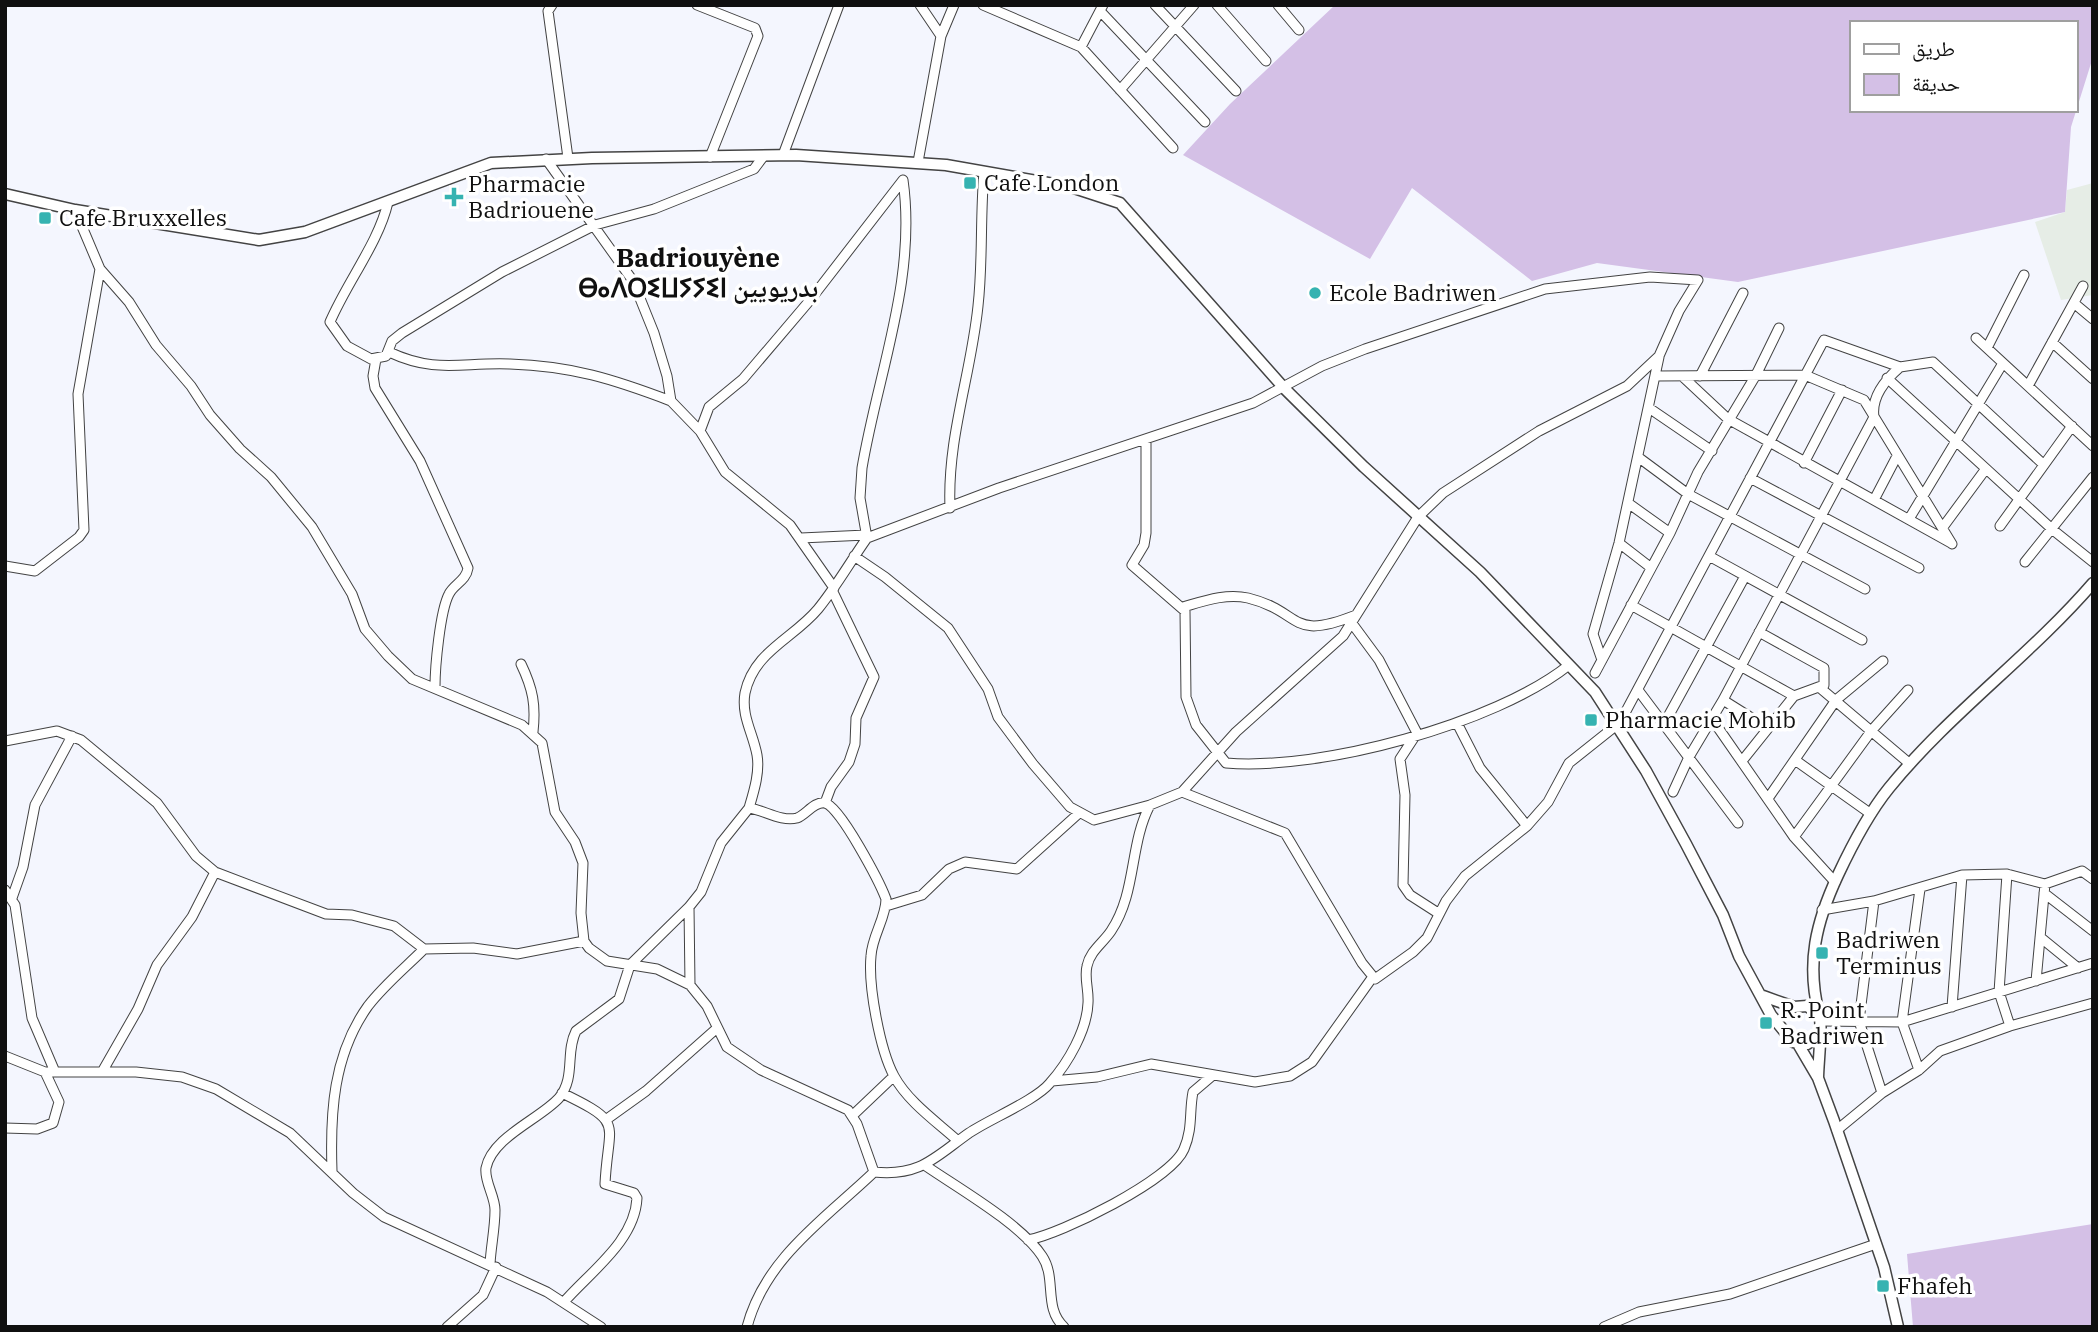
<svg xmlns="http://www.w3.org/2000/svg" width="2098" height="1332" font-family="'IBM Plex Serif','Noto Naskh Arabic','Noto Sans Tifinagh',serif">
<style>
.industrial{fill:#e6ede6}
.green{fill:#d4c0e6;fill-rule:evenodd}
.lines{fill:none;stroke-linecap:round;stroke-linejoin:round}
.minor-casing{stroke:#434343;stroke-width:11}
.tertiary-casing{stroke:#434343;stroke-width:13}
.minor{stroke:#fff;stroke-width:9}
.tertiary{stroke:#fff;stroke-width:10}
.poi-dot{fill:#36b3b1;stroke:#fff;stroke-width:2.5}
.labels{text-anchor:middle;stroke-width:7;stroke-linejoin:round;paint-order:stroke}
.poi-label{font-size:23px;fill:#101010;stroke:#fff;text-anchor:start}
.quarter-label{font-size:26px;font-weight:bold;fill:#101010;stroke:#fff}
</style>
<rect width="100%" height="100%" fill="#f4f6fe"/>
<path class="industrial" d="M 2093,183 L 2093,295 L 2061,300 L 2035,222 L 2065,212 L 2067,190 Z"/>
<path class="green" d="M 1335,5 L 2093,5 L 2093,57 L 2071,127 L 2065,212 L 1738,282 L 1597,263 L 1532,281 L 1412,188 L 1370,259 L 1183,155 L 1230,104 ZM 1851,23 L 2075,23 L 2075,110 L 1851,110 Z
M 2093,1224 L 2093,1327 L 1913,1327 L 1907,1254 Z"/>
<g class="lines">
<defs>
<path id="minor" d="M 552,5 L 548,11 L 568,158
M 697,5 L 755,28 L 758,36 L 710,157
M 920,5 L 941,36
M 983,5 L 1081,47 L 1173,148
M 1155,5 L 1236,91
M 1217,5 L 1266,61
M 1278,5 L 1299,30
M 1101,12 L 1205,122
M 1081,47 L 1103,5
M 1120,90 L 1194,5
M 783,155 L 839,5
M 546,159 L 633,281 L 654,333 L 667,376 L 671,401 L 700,431 L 725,472 L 790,525 L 834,588
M 918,162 L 941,36 L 954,5
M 388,202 C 379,242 347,282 330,322 L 347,346 L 371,359 L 386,356 L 392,341 L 402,333 L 502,272 L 595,225 L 654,209 L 754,169 L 763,157
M 100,269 L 129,302 L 156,345 L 191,386 L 210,415 L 240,449 L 271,477 L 312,527 L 352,594 L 365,629 L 388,656 L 412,679 L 522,725 L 542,743 L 555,812 L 575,842 L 583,863 L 581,913 L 584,941 L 589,948 L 607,961 L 657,969 L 690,985 L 707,1006 L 727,1047 L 761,1070 L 848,1110 L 857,1124 L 874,1172
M 2075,304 L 2093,319
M 1976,338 L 2093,446
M 2052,342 L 2093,379
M 1987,348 L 2024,275
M 389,352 C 436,374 461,362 510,364 C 572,366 613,379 671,401
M 376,359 L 373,376 L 375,388 L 420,461 L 468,568 C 466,581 454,584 449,594 C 440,611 435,667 435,687
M 1655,376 L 1805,375 L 1864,400 L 1952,544
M 1682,376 L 1728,419 L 1951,543
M 1700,376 L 1743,293
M 1887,378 L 2053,530 L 2093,562
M 2028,386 L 2083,286
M 1649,408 L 1712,451
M 700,431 L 709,407 L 743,379 L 811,299 L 903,180 C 917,278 878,373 862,468 L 860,498 L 867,538
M 1146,439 L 1146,533 L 1144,545 L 1132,565 L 1185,611 L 1186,697 L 1196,725 L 1226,763 C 1320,771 1495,724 1569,665
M 1638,457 L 1688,494 L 1865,589
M 1804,463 L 1842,390
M 1750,478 L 1919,568
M 1874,500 L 1897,456
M 1628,503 L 1670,533
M 950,508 C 947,438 971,375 978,306 C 983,262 980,217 984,172
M 1909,519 L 2003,363
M 2000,526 L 2072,426
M 1943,527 L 1985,470
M 801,538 L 866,535
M 1619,543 L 1650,567
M 854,556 L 885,577 L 948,628 L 988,689 L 998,717 L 1033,764 L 1070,807 L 1094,820 L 1150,805 L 1182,792 L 1236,732 L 1343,636 L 1418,517 L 1443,493 L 1539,431 L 1627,386 L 1659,356 L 1679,311 L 1698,280 L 1650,277 L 1545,289 L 1365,349 L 1322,366 L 1253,403 L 999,488 L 867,538 C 850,562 836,587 818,609 C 793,639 754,651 745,693 C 741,716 753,733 757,755 C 760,772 754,791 749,808 C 764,810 781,822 797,818 C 806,815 814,801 825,803 C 840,806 880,883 886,899 C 886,918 872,936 871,956 C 868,986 880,1050 894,1076 C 908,1102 937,1122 958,1141
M 1709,556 L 1862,640
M 2025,562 L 2093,477
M 5,566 L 35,571 L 79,537 L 84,530 L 78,394 L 100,269 L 75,210
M 1631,605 L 1794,696
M 1183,607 C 1204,601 1226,593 1248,598 C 1304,612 1288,642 1356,615
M 1351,622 L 1379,660 L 1417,733 L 1400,759 L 1405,795 L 1403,885 L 1410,895 L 1438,913
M 1602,660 L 1593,634 L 1619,543 L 1659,357
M 521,664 C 533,689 536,705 533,732
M 1595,673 L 1670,533 L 1698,472 L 1756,375 L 1779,328
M 1819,687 L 1910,764
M 1638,690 L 1738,823
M 1723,700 L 1766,727
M 1625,713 L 1824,340 L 1900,367 L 1933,362 L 2044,465
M 1712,719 L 1794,837 L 1835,882
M 1457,723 L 1480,768 L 1527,826
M 1664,724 L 1744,578
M 5,741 L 57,731 L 81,740 L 157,803 L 196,856 L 215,872 L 192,917 L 157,965 L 138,1009 L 102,1072
M 1795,760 L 1871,814
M 1742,761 L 1794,696 L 1824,685 L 1824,668 L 1759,632
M 1182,792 L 1285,833 L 1362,963 L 1375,979 L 1413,952 L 1427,938 L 1446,901 L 1465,876 L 1527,826 L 1548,802 L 1569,763 L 1618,724
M 1673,792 L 1689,757 L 1723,700 L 1874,417 C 1871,397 1885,380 1900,367
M 1769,797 L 1836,700 L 1883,661
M 825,803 L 831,787 L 849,762 L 855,744 L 856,718 L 874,677 L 832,590
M 1794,837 L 1872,730 L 1908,690
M 215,872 L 326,914 L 352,915 L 394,926 L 424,949
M 2007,874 L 1999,992 L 2010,1026
M 5,890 L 15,905 L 32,1018 L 55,1072
M 2044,893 L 2093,931
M 12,898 L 23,867 L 35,805 L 72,736
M 1874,901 L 1859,1021 L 1882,1093
M 886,906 L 922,895 L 949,869 L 965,862 L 1017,869 L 1078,814
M 689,907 L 690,985
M 1822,910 L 1874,901 L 1962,875 L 2007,874 L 2045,884 L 2082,871 L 2093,879
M 2040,937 L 2078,968
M 2036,981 L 2045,884
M 1952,1007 L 1962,875
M 1822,1021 L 1902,1022 L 2093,963
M 5,1056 L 45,1072 L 136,1072 L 182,1077 L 216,1089 L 290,1133 L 353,1193 L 384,1217 L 547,1292 L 601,1327
M 1919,1070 L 1902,1022 L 1920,889
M 1052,1081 L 1097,1077 L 1151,1064 L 1255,1082 L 1290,1076 L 1312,1062 L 1372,978
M 562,1093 C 626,1124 608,1121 605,1184 L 634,1193 L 637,1198 C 635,1241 590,1272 564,1302
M 853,1115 L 894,1076
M 607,1119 L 646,1091 L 716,1029
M 5,1128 L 37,1129 L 53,1123 L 59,1102 L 45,1072
M 1837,1130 L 1882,1093 L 1919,1070 L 1940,1051 L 2010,1026 L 2093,1003
M 926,1166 C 958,1188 1021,1224 1042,1256 C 1057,1278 1043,1308 1064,1327
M 332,1171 C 330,1113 333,1055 368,1006 C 384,985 406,967 424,949 L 473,948 L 517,954 L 584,941
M 1028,1240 C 1061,1234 1171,1180 1184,1149 C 1193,1128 1189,1112 1193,1092 L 1213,1075
M 490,1264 C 491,1246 495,1228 495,1210 C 495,1196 484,1181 486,1168 C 492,1137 540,1119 559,1098 C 576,1077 565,1053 576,1031 L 619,999 L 630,965 L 689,907 L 701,892 L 721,843 L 749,808
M 447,1327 L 483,1295 L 496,1267
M 747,1327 C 765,1258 826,1218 874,1172 C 920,1177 935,1157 969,1133 C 990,1119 1036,1100 1050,1083 C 1068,1063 1087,1030 1088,1003 C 1089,990 1084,978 1087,966 C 1090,951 1103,943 1111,931 C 1137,892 1129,845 1150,805
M 1604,1327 L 1639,1312 L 1730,1294 L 1876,1244"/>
<path id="tertiary" d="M 5,194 L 75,210 L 259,240 L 305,232 L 491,163 L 592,158 L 796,155 L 946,165 L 1071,187 L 1120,203 L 1284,388 L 1364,467 L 1480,572 L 1595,692 L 1646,771 L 1686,844 L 1723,915 L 1739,956 L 1771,1015 L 1793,1042 L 1807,1044 L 1819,1036
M 1763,996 L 1794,1007 L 1807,1006 L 1819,1014 C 1823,1023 1818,1064 1818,1078
M 1819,1014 C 1806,963 1816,922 1838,875 C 1852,845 1868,814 1889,788 C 1950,713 2030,656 2093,583
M 1798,1044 L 1818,1078 L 1834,1121 L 1884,1267 L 1898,1327"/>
</defs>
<use href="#minor" class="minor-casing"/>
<use href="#tertiary" class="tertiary-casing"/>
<use href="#minor" class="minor"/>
<use href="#tertiary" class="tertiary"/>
</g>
<g class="poi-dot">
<rect x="963" y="176" width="14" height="14" rx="3.5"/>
<path d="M450.5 186.5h7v7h7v7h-7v7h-7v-7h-7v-7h7z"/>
<rect x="38" y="211" width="14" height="14" rx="3.5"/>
<circle cx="1315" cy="293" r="7"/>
<rect x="1584" y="713" width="14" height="14" rx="3.5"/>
<rect x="1815" y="946" width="14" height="14" rx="3.5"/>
<rect x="1759" y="1016" width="14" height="14" rx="3.5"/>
<rect x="1876" y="1279" width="14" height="14" rx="3.5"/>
</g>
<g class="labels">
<g class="poi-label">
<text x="984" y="191">Cafe London</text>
<text x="468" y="192">Pharmacie<tspan x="468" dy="26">Badriouene</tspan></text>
<text x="59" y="226">Cafe Bruxxelles</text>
<text x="1329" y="301">Ecole Badriwen</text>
<text x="1605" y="728">Pharmacie Mohib</text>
<text x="1836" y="948">Badriwen<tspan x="1836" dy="26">Terminus</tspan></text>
<text x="1780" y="1018">R. Point<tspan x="1780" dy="26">Badriwen</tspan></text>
<text x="1897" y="1294">Fhafeh</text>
</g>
<g class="quarter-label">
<text x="698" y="267">Badriouyène<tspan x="698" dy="30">ⴱⴰⴷⵔⵉⵡⵢⵢⵉⵏ بدريويين</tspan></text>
</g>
</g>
<rect width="2098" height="1332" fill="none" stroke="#101010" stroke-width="14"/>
<rect x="1850" y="21" width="228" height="91" fill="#ffffff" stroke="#9f9f9f" stroke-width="2"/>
<rect x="1864" y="44" width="35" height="10" fill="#ffffff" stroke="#9f9f9f" stroke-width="2"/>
<text x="1912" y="56" font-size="21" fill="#101010">طريق</text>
<rect x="1864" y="74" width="35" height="21" fill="#d4c0e6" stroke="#9f9f9f" stroke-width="2"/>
<text x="1912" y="91" font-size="21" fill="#101010">حديقة</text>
</svg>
